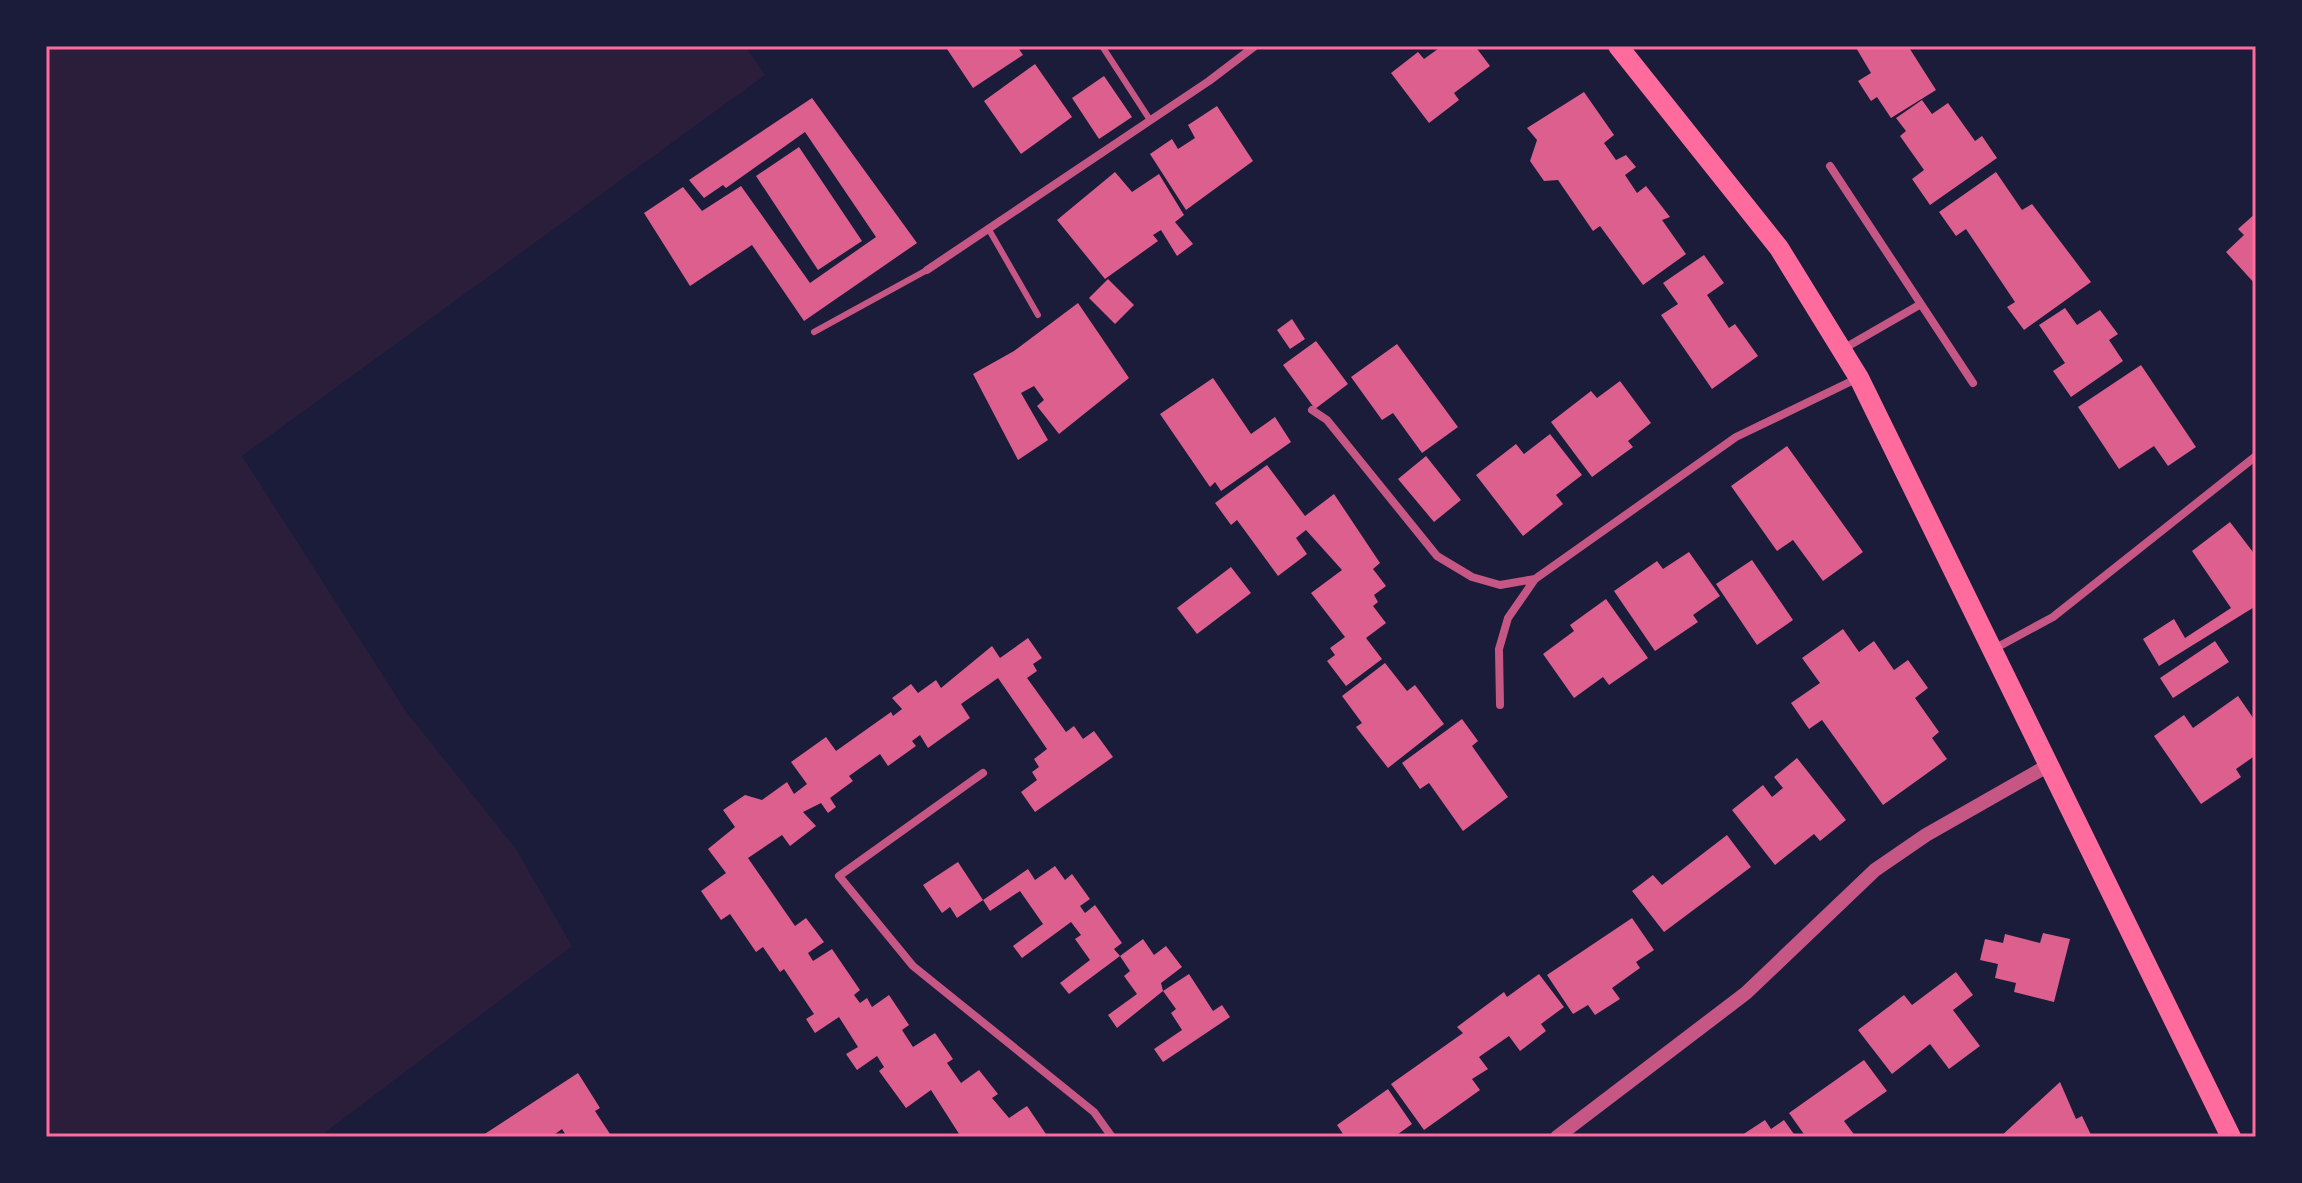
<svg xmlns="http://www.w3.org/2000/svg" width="2302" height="1183" font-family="Arial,sans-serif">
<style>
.green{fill:#2a1e3b}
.building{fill:#dd5f8e}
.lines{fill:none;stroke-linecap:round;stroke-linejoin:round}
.service{stroke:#c65784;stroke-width:6}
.minor{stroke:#c65784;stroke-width:8}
.tertiary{stroke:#c65784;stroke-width:14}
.primary{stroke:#ff6b9d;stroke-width:20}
.neatline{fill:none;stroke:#ff6b9d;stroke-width:3}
</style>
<rect width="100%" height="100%" fill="#1b1b3a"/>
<path class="green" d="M 46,46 L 745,46 L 765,75 L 242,456 L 407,713 L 516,849 L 572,946 L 319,1137 L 46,1137 Z"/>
<path class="building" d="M 945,46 L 1017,46 L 1023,55 L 973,88 Z
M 1442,46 L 1475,46 L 1490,66 L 1454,93 L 1459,100 L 1429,123 L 1391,73 L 1418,52 L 1424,59 Z
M 1855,46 L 1908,46 L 1936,90 L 1891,118 L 1877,97 L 1871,101 L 1858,81 L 1871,73 Z
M 1035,64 L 1072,117 L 1021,154 L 984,101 Z
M 1104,76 L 1132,117 L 1099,139 L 1072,98 Z
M 1584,92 L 1614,135 L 1604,143 L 1616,160 L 1626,155 L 1636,167 L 1625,175 L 1637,193 L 1646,186 L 1670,217 L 1662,220 L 1686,254 L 1643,285 L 1600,226 L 1593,231 L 1558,180 L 1544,181 L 1530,161 L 1537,140 L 1527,128 Z
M 812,98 L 917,243 L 804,321 L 752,245 L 690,286 L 644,213 L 683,187 L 702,211 L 741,186 L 810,283 L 876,237 L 805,132 L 726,188 L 723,185 L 704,198 L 689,180 Z
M 1922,100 L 1932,114 L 1948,103 L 1975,141 L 1982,136 L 1997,158 L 1930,205 L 1912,179 L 1924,170 L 1900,136 L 1906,131 L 1896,118 Z
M 1217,106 L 1253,161 L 1186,210 L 1150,154 L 1172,139 L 1178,149 L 1195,138 L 1188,125 Z
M 799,147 L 862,241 L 818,270 L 756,176 Z
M 1115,172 L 1132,192 L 1159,174 L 1184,215 L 1175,222 L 1193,244 L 1177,256 L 1161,230 L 1153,235 L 1158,241 L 1105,279 L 1057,220 Z
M 1996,172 L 2022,210 L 2032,204 L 2091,282 L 2024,330 L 2007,307 L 2015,302 L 1966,229 L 1956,236 L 1939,212 Z
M 2256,213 L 2256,285 L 2226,252 L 2244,235 L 2238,229 Z
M 1704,255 L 1724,283 L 1707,295 L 1729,328 L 1735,324 L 1758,356 L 1712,389 L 1661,315 L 1678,304 L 1663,283 Z
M 1108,279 L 1134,305 L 1115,324 L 1089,298 Z
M 1078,303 L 1129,378 L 1059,434 L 1037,406 L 1044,400 L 1034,386 L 1021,393 L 1048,440 L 1018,460 L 973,374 L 1014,351 Z
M 2065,308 L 2077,325 L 2100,310 L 2118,334 L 2109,340 L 2123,361 L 2071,397 L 2053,371 L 2065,363 L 2039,325 Z
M 1292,319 L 1305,339 L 1290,349 L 1277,330 Z
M 1316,341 L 1348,384 L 1315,409 L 1283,365 Z
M 1397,344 L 1458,427 L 1422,453 L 1393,413 L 1382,420 L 1351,377 Z
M 2141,365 L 2196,447 L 2168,466 L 2154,446 L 2119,469 L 2078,407 Z
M 1213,378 L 1251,434 L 1275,417 L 1291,442 L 1221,491 L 1215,482 L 1210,487 L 1160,414 Z
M 1620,381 L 1651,423 L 1628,441 L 1633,447 L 1592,477 L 1551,422 L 1591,391 L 1597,398 Z
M 1550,434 L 1582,475 L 1556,495 L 1563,504 L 1523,536 L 1476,475 L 1516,444 L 1524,454 Z
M 1787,446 L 1863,552 L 1823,581 L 1793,540 L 1777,551 L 1731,486 Z
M 1426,456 L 1461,500 L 1434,522 L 1398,479 Z
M 1267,465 L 1305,516 L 1334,494 L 1380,563 L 1373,569 L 1386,586 L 1374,595 L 1378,602 L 1373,606 L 1386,623 L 1366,638 L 1382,659 L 1346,686 L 1327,661 L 1335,655 L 1330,648 L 1345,637 L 1311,593 L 1342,570 L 1306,530 L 1296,538 L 1307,554 L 1278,576 L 1237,520 L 1231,525 L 1215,503 Z
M 2230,522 L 2256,556 L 2256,606 L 2159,666 L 2143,639 L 2174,619 L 2185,638 L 2231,608 L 2192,551 Z
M 1689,552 L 1720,596 L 1693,615 L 1698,622 L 1655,651 L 1614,591 L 1657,561 L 1663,569 Z
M 1752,560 L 1793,620 L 1757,645 L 1716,584 Z
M 1231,567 L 1251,593 L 1197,634 L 1177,608 Z
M 1606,599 L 1648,658 L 1609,685 L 1603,677 L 1574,698 L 1543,654 L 1574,631 L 1570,625 Z
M 1843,629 L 1859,652 L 1874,641 L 1894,670 L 1908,660 L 1928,688 L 1915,698 L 1939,732 L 1932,738 L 1947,759 L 1883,805 L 1822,720 L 1809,729 L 1791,703 L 1820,683 L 1802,658 Z
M 1028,638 L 1042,658 L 1033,664 L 1037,671 L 1027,678 L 1066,732 L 1074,726 L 1083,739 L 1094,731 L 1113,757 L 1035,812 L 1021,792 L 1037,780 L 1032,772 L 1039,767 L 1034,759 L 1047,749 L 998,678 L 961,704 L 970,718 L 928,748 L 920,735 L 912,741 L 916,746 L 888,766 L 880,754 L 849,776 L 853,781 L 830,798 L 836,807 L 828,813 L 821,803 L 803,812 L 816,826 L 790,846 L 782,835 L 748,858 L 795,926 L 806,918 L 824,942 L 808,953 L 813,961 L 832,949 L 860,990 L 854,995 L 860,1003 L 867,998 L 872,1007 L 889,995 L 909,1025 L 902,1030 L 913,1047 L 935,1033 L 953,1059 L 947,1063 L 961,1083 L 979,1070 L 998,1094 L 992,1098 L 1009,1118 L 1027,1106 L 1048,1137 L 961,1137 L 931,1090 L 906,1108 L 879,1071 L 884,1067 L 877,1056 L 857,1070 L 846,1054 L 858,1047 L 839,1017 L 815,1033 L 806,1019 L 814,1014 L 784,969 L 780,972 L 763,947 L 756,952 L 730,914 L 721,920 L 701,891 L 726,873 L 708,849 L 735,827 L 723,810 L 745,795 L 762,800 L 787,782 L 794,794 L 807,784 L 791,762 L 826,737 L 836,751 L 891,712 L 893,716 L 902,709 L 892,698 L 911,684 L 918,693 L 936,680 L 941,688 L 992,646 L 1000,658 Z
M 2215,641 L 2229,662 L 2173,698 L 2160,678 Z
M 1385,663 L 1407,691 L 1415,685 L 1444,724 L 1388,768 L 1356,727 L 1362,723 L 1342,696 Z
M 2238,696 L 2256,722 L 2256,755 L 2236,769 L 2241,777 L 2201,804 L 2154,736 L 2184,715 L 2193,728 Z
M 1462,719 L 1478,741 L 1472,746 L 1508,797 L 1463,831 L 1429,783 L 1420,789 L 1402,763 Z
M 1797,758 L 1846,820 L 1820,841 L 1814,834 L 1775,865 L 1732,810 L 1763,785 L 1772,797 L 1783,788 L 1774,777 Z
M 1727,835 L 1751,867 L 1664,932 L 1632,891 L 1653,875 L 1662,885 Z
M 958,862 L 983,900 L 957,918 L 950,907 L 942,913 L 923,885 Z
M 1055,866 L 1065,880 L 1072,874 L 1090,899 L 1080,906 L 1085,913 L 1095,905 L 1122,943 L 1114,949 L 1120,956 L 1069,994 L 1060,983 L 1090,960 L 1075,939 L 1081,935 L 1071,922 L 1022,958 L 1013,946 L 1043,924 L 1020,891 L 990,911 L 983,900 L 1028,869 L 1035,880 Z
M 1632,918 L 1654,950 L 1636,962 L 1640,968 L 1612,988 L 1620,999 L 1595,1015 L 1588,1005 L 1573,1014 L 1547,975 Z
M 2043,933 L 2070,939 L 2054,1002 L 2014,992 L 2016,983 L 1995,978 L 1998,964 L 1980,960 L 1985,939 L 2003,943 L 2005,934 L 2040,943 Z
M 1143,939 L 1154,955 L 1166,946 L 1182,967 L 1161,983 L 1163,991 L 1117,1028 L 1108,1015 L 1137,994 L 1124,976 L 1130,971 L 1120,956 Z
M 1956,972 L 1973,995 L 1953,1010 L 1980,1046 L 1949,1069 L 1930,1044 L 1892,1074 L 1858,1030 L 1904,995 L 1912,1005 Z
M 1189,974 L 1213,1011 L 1222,1005 L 1230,1017 L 1163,1062 L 1154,1049 L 1182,1030 L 1171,1013 L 1176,1009 L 1163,991 Z
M 1539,974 L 1564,1007 L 1541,1024 L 1546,1031 L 1520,1051 L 1509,1036 L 1479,1057 L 1488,1069 L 1472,1079 L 1480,1090 L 1424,1130 L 1391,1084 L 1463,1033 L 1457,1027 L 1504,992 L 1507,997 Z
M 1864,1060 L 1887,1091 L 1844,1121 L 1856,1137 L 1806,1137 L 1789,1113 Z
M 578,1073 L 600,1108 L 595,1111 L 612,1137 L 567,1137 L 562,1129 L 551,1137 L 480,1137 Z
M 2060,1082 L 2076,1119 L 2082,1116 L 2092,1137 L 2000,1137 Z
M 1388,1089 L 1412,1124 L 1394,1137 L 1345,1137 L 1337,1125 Z
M 1765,1120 L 1771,1129 L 1784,1120 L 1796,1137 L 1739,1137 Z"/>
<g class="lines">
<path class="service" d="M 1102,46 L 1150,120
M 988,228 L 1038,315
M 814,332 L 927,270"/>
<path class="minor" d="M 1830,166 L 1973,383
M 927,270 L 1209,81 L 1255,46
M 1843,349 L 1921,304
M 1312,410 L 1327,420 L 1437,556 L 1472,577 L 1500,585 L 1535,579
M 1994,649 L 2053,617 L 2256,456
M 1500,705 L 1499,649 L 1508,618 L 1535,579 L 1736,437 L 1858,378
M 983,773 L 839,876 L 913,966 L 1094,1112 L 1112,1137"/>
<path class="tertiary" d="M 1557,1137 L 1746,993 L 1875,870 L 1926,835 L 2049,765"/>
<path class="primary" d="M 1618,46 L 1779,248 L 1859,378 L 2231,1137"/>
</g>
<rect width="2302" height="1183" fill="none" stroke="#1b1b3a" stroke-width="96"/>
<rect x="48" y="48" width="2206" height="1087" class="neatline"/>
</svg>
